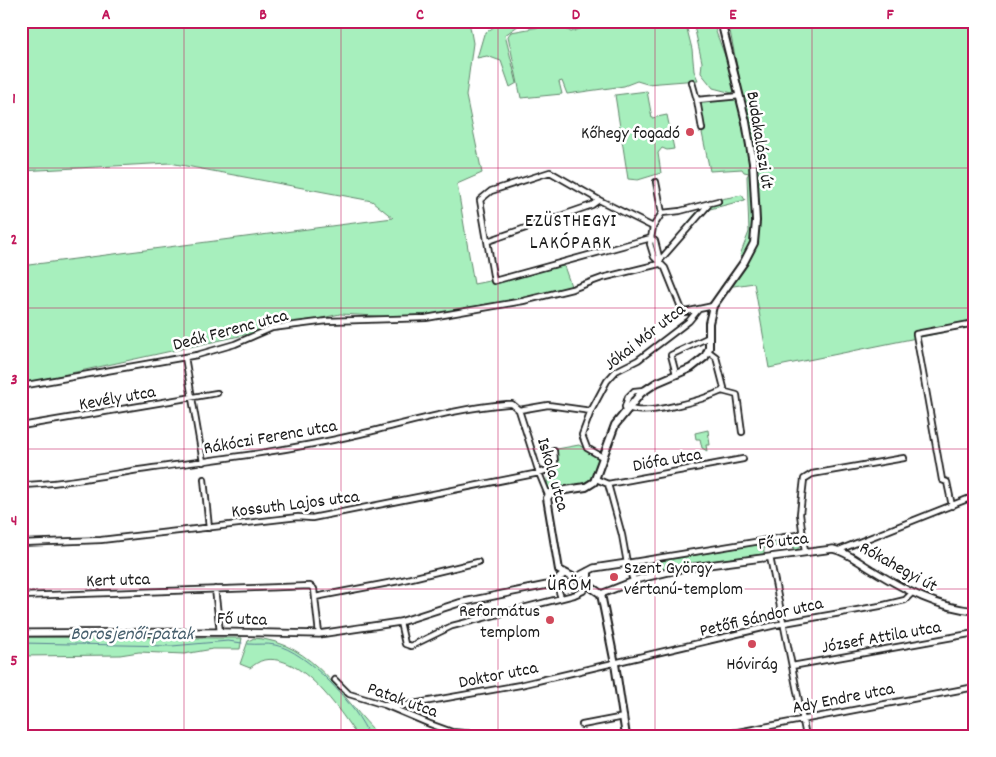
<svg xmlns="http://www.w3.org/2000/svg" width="996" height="757" font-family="Dekko,sans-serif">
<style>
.green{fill:#a7efbd;stroke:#62866c}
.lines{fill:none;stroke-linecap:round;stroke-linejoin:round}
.stream{stroke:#598093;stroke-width:1}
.minor-casing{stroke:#1c1c1c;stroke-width:8}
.tertiary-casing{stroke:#1c1c1c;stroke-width:9}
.secondary-casing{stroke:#1c1c1c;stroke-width:10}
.minor{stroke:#fff;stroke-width:4.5}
.tertiary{stroke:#fff;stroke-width:5.5}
.secondary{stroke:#fff;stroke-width:6}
.grid{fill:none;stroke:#c2185b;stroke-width:1;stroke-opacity:0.55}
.poi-dot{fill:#d1495b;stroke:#fff;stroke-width:2}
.labels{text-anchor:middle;stroke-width:5;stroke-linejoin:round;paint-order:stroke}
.poi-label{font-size:18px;fill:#1c1c1c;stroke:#fff;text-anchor:end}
.street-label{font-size:18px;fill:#1c1c1c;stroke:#fff}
.neighbourhood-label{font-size:19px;letter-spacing:1px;fill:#1c1c1c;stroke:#fff}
.water-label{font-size:19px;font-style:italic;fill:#455e6c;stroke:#fff}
.quarter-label{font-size:20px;letter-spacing:1px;fill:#1c1c1c;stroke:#fff}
.neatline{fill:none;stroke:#c2185b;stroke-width:2}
.grid-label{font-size:16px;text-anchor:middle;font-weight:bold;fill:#c2185b}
</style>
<rect width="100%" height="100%" fill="#fff"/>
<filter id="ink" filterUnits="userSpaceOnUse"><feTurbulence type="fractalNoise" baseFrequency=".02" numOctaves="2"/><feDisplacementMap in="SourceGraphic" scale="10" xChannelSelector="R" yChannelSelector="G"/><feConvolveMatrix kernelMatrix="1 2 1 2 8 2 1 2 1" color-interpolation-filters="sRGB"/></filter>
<g filter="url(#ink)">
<path class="green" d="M 21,21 L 469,21 L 473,43 L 466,96 L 482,173 L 457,184 L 474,284 L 564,266 L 571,286 L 507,304 L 411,318 L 340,314 L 21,384 L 21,266 L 393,218 L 372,201 L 170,163 L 21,171 Z
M 502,21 L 525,21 L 505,35 L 517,83 L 510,87 L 501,61 L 487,56 L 477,58 L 484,34 Z
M 597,21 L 685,21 L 692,49 L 694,71 L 698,80 L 647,84 L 637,81 L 624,86 L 567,94 L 562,81 L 559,82 L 562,94 L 521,98 L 508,36 L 511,32 L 557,24 L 571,32 L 592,25 Z
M 693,21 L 712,21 L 731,72 L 735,90 L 732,93 L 713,88 L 701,73 L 702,62 Z
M 728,21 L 975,21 L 975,326 L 769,368 L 754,283 L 720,288 L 749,249 L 749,246 L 743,256 L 740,255 L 749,232 L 747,176 L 749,173 L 744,172 L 742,169 L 710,171 L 702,133 L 703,129 L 699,102 L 734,98 L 738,102 L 750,168 L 756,162 Z
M 647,91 L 652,118 L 667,115 L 674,149 L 667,150 L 662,148 L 658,153 L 661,173 L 638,180 L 628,179 L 615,95 Z
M 742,195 L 745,200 L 710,209 L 690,229 L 686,225 C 708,197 709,202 742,195 Z
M 708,430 L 710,445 L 706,445 L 707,451 L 702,448 L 700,439 L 696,439 L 695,433 Z
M 579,445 L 599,458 C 593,481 590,482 567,487 C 561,488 554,490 548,488 L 547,479 L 558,464 L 557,449 Z
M 797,538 L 800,539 L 801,546 L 794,552 L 793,543 L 764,548 L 764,554 L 697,563 L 650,574 L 649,569 L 638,571 L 638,568 L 647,566 L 648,563 Z
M 21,637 L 242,638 L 240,649 L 213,649 L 184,654 L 139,652 L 120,655 L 21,656 Z
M 254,638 C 315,642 341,699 380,736 L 357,736 C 340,710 301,653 264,660 C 259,661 254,665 250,668 L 240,664 L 248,641 Z"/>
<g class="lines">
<path class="stream" d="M 21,643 L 172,646 L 228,641 L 242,643
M 248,644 C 257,645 267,643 275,645 C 307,651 358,707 369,736"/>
<defs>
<path id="minor" d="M 972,21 L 975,30
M 692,82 L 697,100
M 702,129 L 697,100 L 740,96
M 656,182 L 662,213
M 653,227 L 662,213 L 680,211 L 718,201
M 651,238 L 494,281 L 480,200 L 491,191 L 550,172 L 599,200 L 653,227 L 650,244 L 654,257 L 665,268 L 682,310 L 685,312 L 713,306
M 651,238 L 655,241 L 660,261
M 488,241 L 592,205 L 599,200
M 661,259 L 710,203
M 185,357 L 203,462
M 676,374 L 671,355 L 709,337
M 21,386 L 197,355 L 235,344 L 272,328 L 327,321 L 426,318 L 523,301 L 572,289 L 602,278 L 659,264
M 722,391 L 737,395 L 742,432
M 629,408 C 645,417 705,399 722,391 L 724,388 L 716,357 L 708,351
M 519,410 L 548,405 L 591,411
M 627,411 L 625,407 L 628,397 L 634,391 L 644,390
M 21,426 L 217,393
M 604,458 L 587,448 L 582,435 L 591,411 L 607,381 L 616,371 L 638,360 L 689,321 L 698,310
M 204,479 L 209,528
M 596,479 L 608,484 L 743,459
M 608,484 L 622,535 L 627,563 L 803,534
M 21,485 C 66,484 108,474 153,468 C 219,459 285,451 351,436 C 402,425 454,408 507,404 L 512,404 L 519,410 L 539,473 L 548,495
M 952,506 L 947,482 L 942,480 L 916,334 L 975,323
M 21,543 L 101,540 L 298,517 L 312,518 L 539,473 L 550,469 L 555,463 L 554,451
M 839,550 L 975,496
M 805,552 L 800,514 L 804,479 L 812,474 L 904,458
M 770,557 L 806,736
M 556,582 L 561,598
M 215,589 L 220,632
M 21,596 L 310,586 L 314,589 L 319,634
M 315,597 L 399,581 L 478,562
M 400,622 L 405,644 L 411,646 L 452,626 L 574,595 L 583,591 L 588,585
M 792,666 L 975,633
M 335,680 L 349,694 L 385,705 L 430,724 L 452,732 L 497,736
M 385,705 L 401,706 L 520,685 L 784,623 L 880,606 L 905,600 L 911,594
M 582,725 L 624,717
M 717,736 L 975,687"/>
<path id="tertiary" d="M 575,578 L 594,568 L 627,563 L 634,581
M 601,594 L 639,579 L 685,568 L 833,549 C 848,552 861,564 874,571 C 907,591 936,607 975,611
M 21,633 L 220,632 L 319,634 L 400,622 L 459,603 L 552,584 L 564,574"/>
<path id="secondary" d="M 588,585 L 588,572
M 626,736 L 615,664 L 601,594 L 588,585 L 559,570 L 547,498 L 552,492 L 586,487 L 594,482 L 615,425 L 641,393 L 656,383 L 691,368 L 705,357 L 709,348 L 709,323 L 713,306 L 744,262 L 754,243 L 756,221 L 753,163 L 746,122 L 721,21"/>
</defs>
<use href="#minor" class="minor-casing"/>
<use href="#tertiary" class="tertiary-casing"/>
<use href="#secondary" class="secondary-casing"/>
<use href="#minor" class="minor"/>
<use href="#tertiary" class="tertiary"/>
<use href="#secondary" class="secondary"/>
</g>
</g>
<path class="grid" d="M 184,21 L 184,736M 341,21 L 341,736M 498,21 L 498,736M 655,21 L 655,736M 812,21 L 812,736M 21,168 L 975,168M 21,308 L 975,308M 21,449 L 975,449M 21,589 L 975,589"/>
<g class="poi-dot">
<circle cx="690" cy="132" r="5"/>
<circle cx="614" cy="577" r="5"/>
<circle cx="550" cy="620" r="5"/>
<circle cx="752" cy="644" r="5"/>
</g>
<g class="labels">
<g class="poi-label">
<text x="680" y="138">Kőhegy fogadó</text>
<text x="624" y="573" text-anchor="start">Szent György<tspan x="624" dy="21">vértanú-templom</tspan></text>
<text x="540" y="616">Református<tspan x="540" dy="21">templom</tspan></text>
<text x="752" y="669" text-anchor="middle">Hóvirág</text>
</g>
<g class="street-label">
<text transform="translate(761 140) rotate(81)" y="6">Budakalászi út</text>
<text transform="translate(230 329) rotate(-15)" y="6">Deák Ferenc utca</text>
<text transform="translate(644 336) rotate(-38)" y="6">Jókai Mór utca</text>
<text transform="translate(117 397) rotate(-10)" y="6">Kevély utca</text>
<text transform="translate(270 436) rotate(-10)" y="6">Rákóczi Ferenc utca</text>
<text transform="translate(667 459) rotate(-10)" y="6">Diófa utca</text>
<text transform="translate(554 474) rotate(74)" y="6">Iskola utca</text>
<text transform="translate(295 503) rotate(-7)" y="6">Kossuth Lajos utca</text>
<text transform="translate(783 540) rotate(-7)" y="6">Fő utca</text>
<text transform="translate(899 566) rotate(29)" y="6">Rókahegyi út</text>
<text transform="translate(118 579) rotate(-2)" y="6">Kert utca</text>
<text transform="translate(761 616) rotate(-13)" y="6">Petőfi Sándor utca</text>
<text transform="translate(242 618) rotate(2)" y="6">Fő utca</text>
<text transform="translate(881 636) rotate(-10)" y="6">József Attila utca</text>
<text transform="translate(498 674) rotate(-11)" y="6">Doktor utca</text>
<text transform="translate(843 697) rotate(-11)" y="6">Ady Endre utca</text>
<text transform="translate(403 699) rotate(20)" y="6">Patak utca</text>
</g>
<g class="neighbourhood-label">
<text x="571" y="226">EZÜSTHEGYI<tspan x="571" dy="22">LAKÓPARK</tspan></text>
</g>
<g class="water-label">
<text x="132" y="639">Borosjenői-patak</text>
</g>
<g class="quarter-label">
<text x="570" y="590">ÜRÖM</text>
</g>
</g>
<rect width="996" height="757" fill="none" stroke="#fff" stroke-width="55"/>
<rect x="28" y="28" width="940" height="702" class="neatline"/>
<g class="grid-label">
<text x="106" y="19">A</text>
<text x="263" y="19">B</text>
<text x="420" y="19">C</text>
<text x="576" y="19">D</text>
<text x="733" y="19">E</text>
<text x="890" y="19">F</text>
<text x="14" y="103">1</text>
<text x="14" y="244">2</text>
<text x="14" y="384">3</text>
<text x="14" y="525">4</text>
<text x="14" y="665">5</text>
</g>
</svg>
